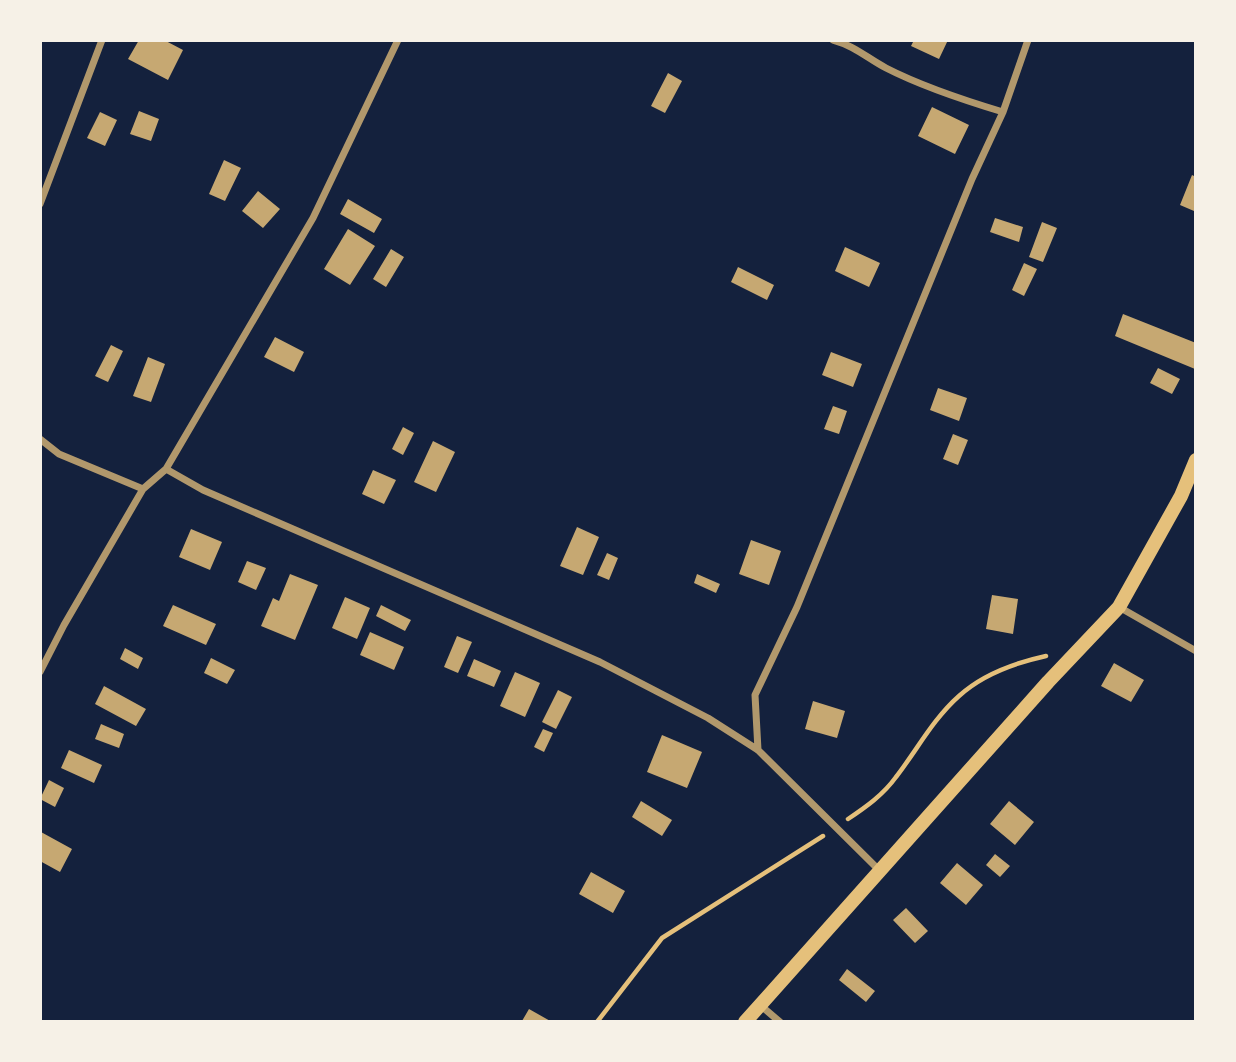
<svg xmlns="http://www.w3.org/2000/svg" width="1236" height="1062" font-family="'Exo 2',sans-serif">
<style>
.building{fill:#c6a872}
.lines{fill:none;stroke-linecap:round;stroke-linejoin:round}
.path{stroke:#e5c07b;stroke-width:4.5}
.minor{stroke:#b1986c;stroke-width:7}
.secondary{stroke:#e5c07b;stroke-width:14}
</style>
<rect width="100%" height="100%" fill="#14213d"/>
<path class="building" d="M 139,40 L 164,40 L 183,50 L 168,80 L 128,59 Z
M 914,40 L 948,40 L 939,59 L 911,46 Z
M 668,73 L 682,81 L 665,113 L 651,106 Z
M 932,107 L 969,125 L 955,154 L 918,136 Z
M 139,111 L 159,119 L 151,141 L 130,134 Z
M 100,112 L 117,120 L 105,146 L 87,138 Z
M 224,160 L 241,168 L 225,201 L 209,194 Z
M 1192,175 L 1196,177 L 1194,211 L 1180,205 Z
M 258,191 L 280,209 L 263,228 L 242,211 Z
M 348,199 L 382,219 L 374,233 L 340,214 Z
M 995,218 L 1023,227 L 1019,242 L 990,232 Z
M 1042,222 L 1057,228 L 1043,262 L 1029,257 Z
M 348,229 L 375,246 L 350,285 L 324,269 Z
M 845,247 L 880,263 L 869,287 L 835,271 Z
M 391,249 L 404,257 L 386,287 L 373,279 Z
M 1024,263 L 1037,269 L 1024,296 L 1012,290 Z
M 738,267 L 774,285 L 767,300 L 731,282 Z
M 1123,314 L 1196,343 L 1195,369 L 1115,336 Z
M 275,337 L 304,352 L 294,372 L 264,357 Z
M 111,345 L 123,351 L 108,382 L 95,376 Z
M 831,352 L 862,364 L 853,387 L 822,375 Z
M 148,357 L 165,364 L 151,402 L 133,396 Z
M 1158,368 L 1180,379 L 1172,394 L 1150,383 Z
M 938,388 L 967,398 L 959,421 L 930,410 Z
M 833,406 L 847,411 L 839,434 L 824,429 Z
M 403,427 L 414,433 L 403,455 L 392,449 Z
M 953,434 L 968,440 L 958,465 L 943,459 Z
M 433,441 L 455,452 L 436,492 L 414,482 Z
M 373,470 L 396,480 L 384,504 L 362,494 Z
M 577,527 L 599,537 L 583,575 L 560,566 Z
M 191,529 L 222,542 L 210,570 L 179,557 Z
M 751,540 L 781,551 L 769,585 L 739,574 Z
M 607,553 L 618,558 L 609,580 L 597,575 Z
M 247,561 L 266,568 L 256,590 L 238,582 Z
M 290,574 L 318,585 L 295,640 L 261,626 L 273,598 L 279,601 Z
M 697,574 L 720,584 L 716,593 L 694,583 Z
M 992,595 L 1018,599 L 1013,634 L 986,629 Z
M 345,597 L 370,608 L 357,639 L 332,628 Z
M 173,605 L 216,624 L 206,645 L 163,626 Z
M 381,605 L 411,620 L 405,631 L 376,616 Z
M 370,632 L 404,647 L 394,670 L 360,655 Z
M 457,636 L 472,642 L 458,673 L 444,667 Z
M 125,648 L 143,658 L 138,669 L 120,659 Z
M 211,658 L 235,670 L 227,684 L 204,673 Z
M 474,659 L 501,671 L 494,687 L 467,676 Z
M 1114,663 L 1144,680 L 1131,702 L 1101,686 Z
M 515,672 L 540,683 L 525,717 L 500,706 Z
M 104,686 L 146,709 L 136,726 L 95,704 Z
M 558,690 L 572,697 L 556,729 L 542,722 Z
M 813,701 L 845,711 L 837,738 L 805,729 Z
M 101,724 L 124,734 L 119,748 L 95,739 Z
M 543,729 L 553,733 L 544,752 L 534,747 Z
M 662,735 L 702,752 L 687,788 L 647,772 Z
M 69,750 L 102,765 L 94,783 L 61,768 Z
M 49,780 L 64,788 L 55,807 L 40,799 Z
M 641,801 L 672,820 L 662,836 L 632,817 Z
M 1009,801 L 1034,822 L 1015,845 L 990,824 Z
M 41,832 L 72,849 L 60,872 L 40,861 Z
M 995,854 L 1010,866 L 1000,877 L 986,865 Z
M 957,863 L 983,885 L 966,905 L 940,883 Z
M 591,872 L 625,891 L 613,913 L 579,894 Z
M 906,908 L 928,931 L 915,943 L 893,920 Z
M 847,969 L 875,991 L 866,1002 L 839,980 Z
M 529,1009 L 552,1022 L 522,1021 Z"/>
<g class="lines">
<path class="path" d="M 848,819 C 866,807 883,795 896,777 C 917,750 933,719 959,696 C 983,674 1014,663 1046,656
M 597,1022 L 662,938 L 823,836"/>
<path class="minor" d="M 833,40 C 855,46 867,58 886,68 C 923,87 963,100 1003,112
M 40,204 L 102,40
M 40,439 L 59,454 L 143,489
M 166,469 L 203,490 L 600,662 L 708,718 L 758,750 L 880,871
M 1119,607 L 1196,651
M 40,672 L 64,625 L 143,489 L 166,469 L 313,218 L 398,40
M 758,750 L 755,695 L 797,607 L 972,179 L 1003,112 L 1028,40
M 760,1005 L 780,1022"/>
<path class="secondary" d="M 745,1022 L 1048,682 L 1119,607 L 1181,496 L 1196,460"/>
</g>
<rect width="1236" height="1062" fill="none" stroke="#f6f1e7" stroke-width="84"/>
</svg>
